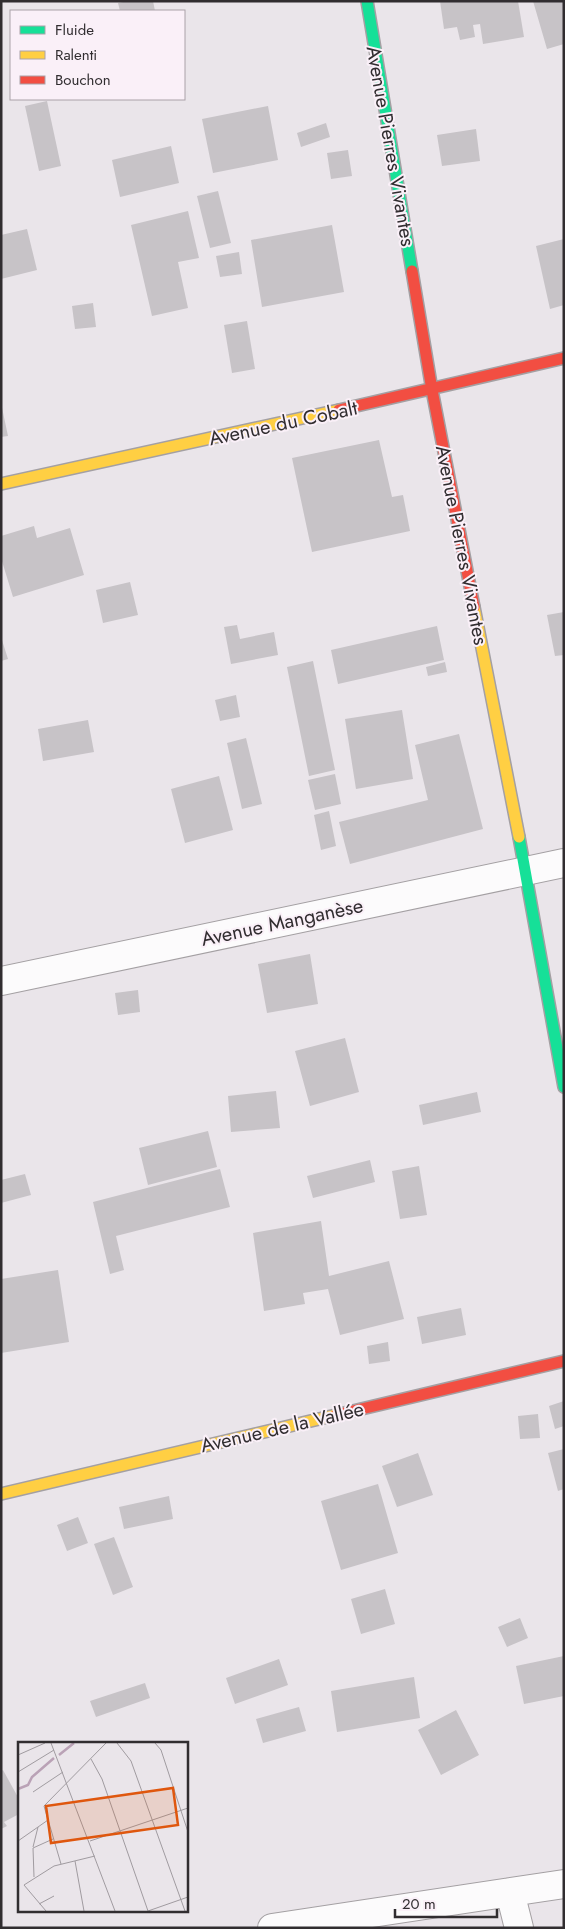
<svg xmlns="http://www.w3.org/2000/svg" width="565" height="1929" font-family="Jost,sans-serif">
<style>
.building{fill:#c7c3c7}
.lines{fill:none;stroke-linecap:round;stroke-linejoin:round}
.street-casing{stroke:#a4a0a3;stroke-width:30}
.fast-casing{stroke:#a4a0a3;stroke-width:14}
.slow-casing{stroke:#a4a0a3;stroke-width:14}
.jam-casing{stroke:#a4a0a3;stroke-width:14}
.street{stroke:#fcfbfc;stroke-width:28}
.fast{stroke:#16e098;stroke-width:11}
.slow{stroke:#ffcf43;stroke-width:11}
.jam{stroke:#f24e42;stroke-width:11}
.labels{text-anchor:middle;stroke-width:4;stroke-linejoin:round;paint-order:stroke}
.street-label{font-size:20px;fill:#312d30;stroke:#faf0f8}
.inset-river{fill:none;stroke:#baa2b6;stroke-width:2.5}
.inset-road{fill:none;stroke:#a09ba0;stroke-width:1}
.view{fill:#df570e;fill-opacity:0.15;stroke:#df570e;stroke-width:2.5}
.inset-edge{fill:none;stroke:#312d30;stroke-width:2.5}
</style>
<rect width="100%" height="100%" fill="#eae5ea"/>
<path class="building" d="M 128,1 L 153,1 L 155,11 L 120,11 L 118,3 Z
M 440,1 L 518,1 L 524,37 L 483,44 L 480,24 L 473,25 L 475,37 L 460,40 L 457,27 L 444,29 Z
M 533,1 L 564,1 L 564,44 L 547,49 Z
M 47,101 L 61,166 L 39,171 L 25,106 Z
M 268,106 L 278,160 L 213,173 L 202,119 Z
M 326,123 L 330,137 L 301,147 L 297,133 Z
M 476,129 L 480,161 L 442,166 L 437,135 Z
M 171,146 L 179,183 L 120,197 L 112,160 Z
M 348,150 L 352,176 L 331,179 L 327,153 Z
M 218,191 L 231,243 L 210,248 L 197,196 Z
M 188,211 L 199,258 L 178,262 L 188,308 L 152,316 L 131,225 Z
M 332,225 L 344,292 L 262,307 L 251,240 Z
M 27,229 L 37,270 L 1,279 L 1,235 Z
M 564,239 L 564,305 L 550,309 L 536,246 Z
M 239,252 L 242,274 L 220,277 L 216,256 Z
M 93,303 L 96,327 L 75,329 L 72,306 Z
M 247,321 L 255,369 L 232,373 L 224,325 Z
M 1,403 L 8,436 L 1,437 Z
M 379,440 L 392,497 L 403,495 L 410,531 L 312,552 L 292,458 Z
M 34,526 L 37,538 L 70,528 L 84,575 L 13,597 L 1,558 L 1,536 Z
M 130,582 L 138,615 L 103,623 L 96,590 Z
M 564,612 L 564,655 L 555,656 L 547,615 Z
M 237,625 L 240,639 L 274,632 L 278,655 L 231,664 L 224,627 Z
M 437,626 L 444,660 L 338,684 L 331,650 Z
M 1,637 L 8,659 L 1,661 Z
M 313,661 L 335,770 L 309,776 L 287,667 Z
M 445,662 L 447,672 L 428,676 L 426,667 Z
M 236,695 L 240,717 L 220,721 L 215,700 Z
M 402,710 L 413,779 L 356,789 L 345,719 Z
M 88,720 L 94,752 L 43,761 L 38,729 Z
M 459,734 L 483,829 L 350,864 L 339,822 L 428,800 L 415,745 Z
M 246,738 L 262,804 L 242,809 L 227,743 Z
M 335,774 L 341,804 L 315,810 L 308,780 Z
M 219,776 L 233,830 L 185,843 L 171,789 Z
M 329,811 L 336,846 L 321,850 L 314,815 Z
M 310,954 L 318,1004 L 267,1013 L 258,964 Z
M 138,990 L 140,1012 L 118,1015 L 115,993 Z
M 345,1038 L 359,1092 L 310,1106 L 295,1051 Z
M 276,1091 L 280,1128 L 231,1132 L 228,1096 Z
M 477,1092 L 481,1112 L 423,1125 L 419,1105 Z
M 208,1131 L 217,1167 L 148,1185 L 139,1148 Z
M 370,1160 L 375,1182 L 313,1198 L 307,1176 Z
M 419,1166 L 427,1215 L 400,1219 L 392,1171 Z
M 220,1169 L 230,1207 L 116,1236 L 124,1270 L 110,1274 L 93,1202 Z
M 25,1174 L 31,1195 L 1,1203 L 1,1180 Z
M 321,1221 L 329,1276 L 389,1261 L 404,1319 L 340,1335 L 328,1289 L 303,1293 L 305,1304 L 264,1311 L 253,1233 Z
M 58,1270 L 69,1342 L 1,1353 L 1,1279 Z
M 461,1308 L 466,1335 L 422,1344 L 417,1317 Z
M 388,1342 L 390,1361 L 369,1364 L 367,1346 Z
M 564,1401 L 564,1426 L 555,1429 L 549,1406 Z
M 538,1414 L 540,1438 L 520,1439 L 518,1416 Z
M 564,1449 L 564,1489 L 558,1491 L 548,1453 Z
M 418,1453 L 433,1495 L 397,1507 L 382,1466 Z
M 378,1484 L 398,1553 L 341,1570 L 321,1501 Z
M 169,1496 L 173,1519 L 124,1529 L 119,1507 Z
M 78,1517 L 88,1543 L 67,1551 L 57,1525 Z
M 114,1537 L 133,1587 L 113,1595 L 94,1544 Z
M 385,1589 L 395,1624 L 361,1634 L 351,1599 Z
M 520,1618 L 528,1638 L 507,1647 L 498,1627 Z
M 564,1656 L 564,1696 L 524,1704 L 516,1666 Z
M 279,1659 L 288,1685 L 235,1704 L 226,1678 Z
M 414,1677 L 420,1718 L 337,1732 L 331,1691 Z
M 145,1683 L 150,1698 L 96,1717 L 90,1701 Z
M 299,1707 L 306,1731 L 263,1743 L 256,1719 Z
M 456,1710 L 479,1755 L 441,1775 L 418,1730 Z
M 3,1770 L 19,1799 L 19,1814 L 4,1822 L 7,1826 L 1,1829 L 1,1771 Z"/>
<g class="lines">
<defs>
<path id="street" d="M 1,981 L 564,863
M 510,1892 L 519,1928
M 272,1928 L 564,1884"/>
<path id="fast" d="M 367,1 L 412,271
M 519,837 L 564,1087"/>
<path id="slow" d="M 1,484 L 339,410
M 474,607 L 519,837
M 1,1494 L 336,1415"/>
<path id="jam" d="M 412,271 L 432,390 L 474,607
M 339,410 L 564,358
M 336,1415 L 564,1361"/>
</defs>
<use href="#street" class="street-casing"/>
<use href="#fast" class="fast-casing"/>
<use href="#slow" class="slow-casing"/>
<use href="#jam" class="jam-casing"/>
<use href="#street" class="street"/>
<use href="#fast" class="fast"/>
<use href="#slow" class="slow"/>
<use href="#jam" class="jam"/>
</g>
<g class="labels">
<g class="street-label">
<text transform="translate(391 146) rotate(80)" y="7">Avenue Pierres Vivantes</text>
<text transform="translate(283 423) rotate(-12)" y="7">Avenue du Cobalt</text>
<text transform="translate(462 545) rotate(79)" y="7">Avenue Pierres Vivantes</text>
<text transform="translate(282 922) rotate(-12)" y="7">Avenue Manganèse</text>
<text transform="translate(282 1427) rotate(-13)" y="7">Avenue de la Vallée</text>
</g>
</g>
<g transform="translate(18 1742)">
<rect width="170" height="170" fill="#eae5ea"/>
<path class="inset-river" d="M 41,13 L 56,1M 0,47 L 10,43 L 14,35 L 36,16"/>
<path class="inset-road" d="M 33,1 L 97,169M 99,1 L 113,19 L 167,169M 137,1 L 143,8 L 170,90M 0,13 L 27,1M 73,17 L 84,37 L 130,169M 0,30 L 36,8M 15,50 L 45,30M 0,99 L 30,78M 72,99 L 170,66M 15,105 L 20,85M 57,119 L 66,169M 43,122 L 26,64 L 88,1M 16,135 L 15,106 L 35,97M 21,162 L 36,154M 28,169 L 6,143 L 36,124 L 77,114M 130,169 L 170,155"/>
<path class="view" d="M 155,46 L 160,83 L 33,101 L 28,64 Z"/>
<rect width="170" height="170" class="inset-edge"/>
</g>
<rect width="565" height="1929" fill="none" stroke="#312d30" stroke-width="5"/>
<rect x="10" y="10" width="175" height="90" fill="#faf0f8" stroke="#aaa2a8"/>
<rect x="20" y="26" width="25" height="8" fill="#16e098" stroke="#aaa2a8"/>
<text x="55" y="35" font-size="15" fill="#312d30">Fluide</text>
<rect x="20" y="51" width="25" height="8" fill="#ffcf43" stroke="#aaa2a8"/>
<text x="55" y="60" font-size="15" fill="#312d30">Ralenti</text>
<rect x="20" y="76" width="25" height="8" fill="#f24e42" stroke="#aaa2a8"/>
<text x="55" y="85" font-size="15" fill="#312d30">Bouchon</text>
<path d="M395 1909v8h102v-8" fill="none" stroke="#312d30" stroke-width="2.5"/>
<text x="402" y="1909" font-size="15" fill="#312d30" stroke="#faf0f8" stroke-width="4" paint-order="stroke">20 m</text>
</svg>
